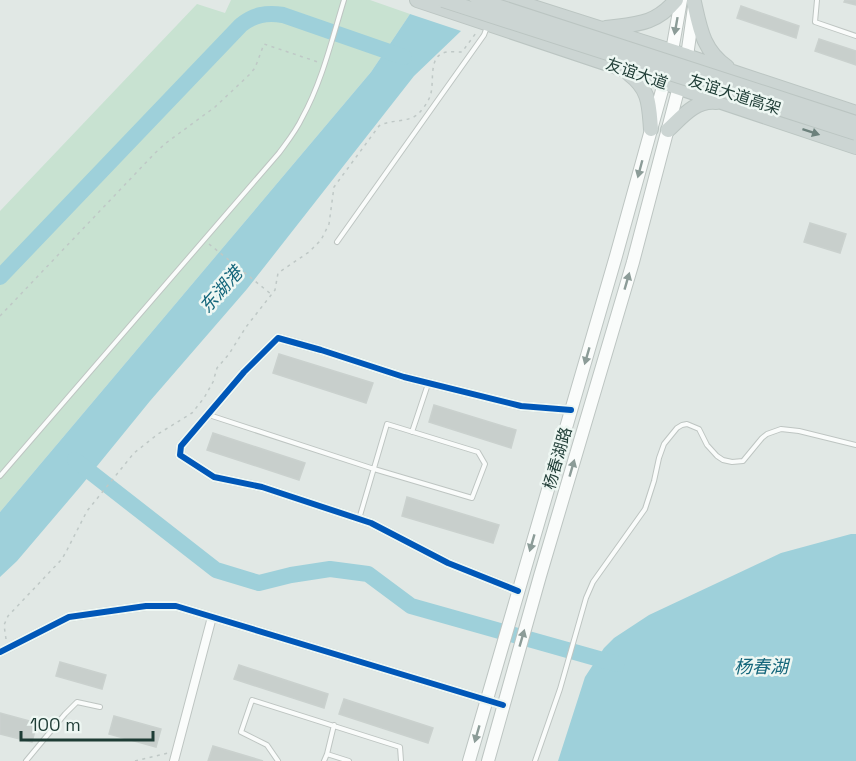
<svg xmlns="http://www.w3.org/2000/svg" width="856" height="761" font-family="'Space Grotesk','Noto Sans SC',sans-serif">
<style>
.green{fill:#c8e2d1}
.water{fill:#9ed0da}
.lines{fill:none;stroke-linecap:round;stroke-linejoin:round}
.river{stroke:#9ed0da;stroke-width:16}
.building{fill:#c8cfcc;stroke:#cad1ce;stroke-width:1.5}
.service-casing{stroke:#bec5c2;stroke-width:6}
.minor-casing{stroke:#bec5c2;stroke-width:10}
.secondary-casing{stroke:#bdc5c2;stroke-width:14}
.primary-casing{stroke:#bbc5c2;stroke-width:16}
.path{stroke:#bfc8c6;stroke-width:1.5;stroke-dasharray:3 4.5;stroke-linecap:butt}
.service{stroke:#fafcfb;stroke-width:4}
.minor{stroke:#fafcfb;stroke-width:8}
.secondary{stroke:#fafcfb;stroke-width:12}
.primary{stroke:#ccd5d3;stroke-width:14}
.primary-bridge-casing{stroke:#bbc5c2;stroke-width:16;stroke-linecap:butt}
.primary-bridge{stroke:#ccd5d3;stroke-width:14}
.cycleway-casing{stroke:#eef7f3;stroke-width:10}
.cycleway{stroke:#0057b8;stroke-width:6}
.oneway{fill:#8c9c98}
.oneway2{fill:#6c817c}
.labels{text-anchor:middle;stroke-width:5;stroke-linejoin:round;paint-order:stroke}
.street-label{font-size:16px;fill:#1e3c35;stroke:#eef7f3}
.water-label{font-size:18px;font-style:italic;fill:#14667b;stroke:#eef7f3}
</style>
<rect width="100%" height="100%" fill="#e1e8e5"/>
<path class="green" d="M 231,0 L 370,0 L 410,14 L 371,72 L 0,512 L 0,211 L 197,4 L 225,13 Z"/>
<path class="water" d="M 410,14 L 461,31 L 414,76 L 247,289 L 150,401 L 80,487 L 17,561 L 0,577 L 0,512 L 371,72 Z
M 851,534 L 856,534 L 856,761 L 558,761 L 585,677 L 604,648 L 614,638 L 649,615 L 781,553 Z"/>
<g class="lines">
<path class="river" d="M 0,277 L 241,25 C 254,15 266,12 283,15 L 404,57
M 75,460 L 216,570 L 259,583 L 291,575 L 330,569 L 368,574 L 411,606 L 617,664"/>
</g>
<path class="building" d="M 845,0 L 856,0 L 856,5 L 844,2 Z
M 741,6 L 799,26 L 796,38 L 737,18 Z
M 819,39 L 856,51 L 856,65 L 815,51 Z
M 810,223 L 846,234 L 840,253 L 804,242 Z
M 279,354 L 373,383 L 366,403 L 273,373 Z
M 434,405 L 516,430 L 511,448 L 429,422 Z
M 213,433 L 305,463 L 299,480 L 207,450 Z
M 407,497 L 499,525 L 493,543 L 402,516 Z
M 60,662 L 106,675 L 102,689 L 56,676 Z
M 239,665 L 328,694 L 324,708 L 234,679 Z
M 344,699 L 433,728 L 428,743 L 339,714 Z
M 0,713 L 37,723 L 32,742 L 0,734 Z
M 114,716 L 161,729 L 156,747 L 109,734 Z
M 213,746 L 263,761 L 208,761 Z"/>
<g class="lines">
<defs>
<path id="service" d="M 817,0 L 815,22 L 856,36
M 337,242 L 484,35 L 487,27
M 209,415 L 374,469 L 472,498 L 485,464 L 478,452 L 387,424 L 359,519
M 412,432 L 428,384
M 0,476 L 279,153 C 287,142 296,131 302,118 C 322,82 332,39 344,0
M 334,725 L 327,754 L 349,761
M 26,761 L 65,714 L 77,702 L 100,707
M 278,761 L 267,745 L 241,732 L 252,700 L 400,747 L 401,761
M 324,761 L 327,754
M 535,761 L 560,689 L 586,598 L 593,582 L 645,509 L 654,481 L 659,458 L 664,444 L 677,428 L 682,425 L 687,424 L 699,429 L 707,445 L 717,456 L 723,460 L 732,462 L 743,461 L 762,438 L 767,434 L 781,429 L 799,431 L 856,445"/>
<path id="minor" d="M 518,591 L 448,563 L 371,523 L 262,487 L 214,477 L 180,455 L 181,446 L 244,372 L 278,338 L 321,350 L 404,377 L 521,406 L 571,410
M 0,652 L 69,617 L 146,606 L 176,606 L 503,705
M 174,761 L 212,617"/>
<path id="secondary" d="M 469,761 L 616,256 L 664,83 L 672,51 L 681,0
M 488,761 L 540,576 L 633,262 L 687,56 L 694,7"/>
<path id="primary" d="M 417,0 L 856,147
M 511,0 L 687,56 L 736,73 L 856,113
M 694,2 C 700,29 703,50 727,67
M 606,28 C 636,24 655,25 676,0
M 629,74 C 650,90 649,105 651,129
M 668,130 C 682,117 695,100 716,102"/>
</defs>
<use href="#service" class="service-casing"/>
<use href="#minor" class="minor-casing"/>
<use href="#secondary" class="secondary-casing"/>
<use href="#primary" class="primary-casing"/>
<path class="path" d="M 209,244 L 271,294
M 0,316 L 155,153 L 166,143 L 215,107 L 249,75 L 255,68 L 264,44 L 318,62
M 6,639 L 4,625 L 8,616 L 62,559 L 67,550 L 87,511 L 134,453 L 158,434 L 192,413 L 204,398 L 213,382 L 217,368 L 229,354 L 246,327 L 275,290 L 278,273 L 309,252 L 321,240 L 329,224 L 334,187 L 379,126 C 390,119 410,123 419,113 C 424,108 430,99 431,93 C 434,81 429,58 443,53 C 448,51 456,52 462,52 L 476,33
M 135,761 L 168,753"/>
<use href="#service" class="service"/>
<use href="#minor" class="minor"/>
<use href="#secondary" class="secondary"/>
<use href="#primary" class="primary"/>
<defs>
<path id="primary-bridge" d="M 443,0 L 856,133
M 478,0 L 856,123"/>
</defs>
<use href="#primary-bridge" class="primary-bridge-casing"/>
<use href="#primary-bridge" class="primary-bridge"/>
<defs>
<path id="cycleway" d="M 518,591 L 448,563 L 371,523 L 262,487 L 214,477 L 180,455 L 181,446 L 244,372 L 278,338 L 321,350 L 404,377 L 521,406 L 571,410
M 0,652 L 69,617 L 146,606 L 176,606 L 503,705"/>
</defs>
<use href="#cycleway" class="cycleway-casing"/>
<use href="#cycleway" class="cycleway"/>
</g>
<defs><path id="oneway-solid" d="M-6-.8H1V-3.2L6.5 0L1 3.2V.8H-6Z" transform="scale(1.5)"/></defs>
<g class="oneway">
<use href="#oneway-solid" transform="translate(676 26) rotate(100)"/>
<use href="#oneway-solid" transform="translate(640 169) rotate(105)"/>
<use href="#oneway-solid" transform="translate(627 281) rotate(-74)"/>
<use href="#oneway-solid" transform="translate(587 356) rotate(106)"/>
<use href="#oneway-solid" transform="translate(572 468) rotate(-74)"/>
<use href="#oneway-solid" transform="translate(532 543) rotate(106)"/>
<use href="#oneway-solid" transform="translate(522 638) rotate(-74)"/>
<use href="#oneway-solid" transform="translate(477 734) rotate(106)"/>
</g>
<use class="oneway2" href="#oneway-solid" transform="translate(811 132) rotate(18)"/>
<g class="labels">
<g class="street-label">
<text transform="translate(637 73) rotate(19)" y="6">友谊大道</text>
<text transform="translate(735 94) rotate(18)" y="6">友谊大道高架</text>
<text transform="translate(557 458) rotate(-74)" y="6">杨春湖路</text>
</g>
<g class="water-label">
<text transform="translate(221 290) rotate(-49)" y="6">东湖港</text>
<text x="761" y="673">杨春湖</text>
</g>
</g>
<path d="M21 731v9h132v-9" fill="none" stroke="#1e3c35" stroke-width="3"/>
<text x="30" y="731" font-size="18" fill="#1e3c35" stroke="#eef7f3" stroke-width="4.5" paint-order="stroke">100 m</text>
</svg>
